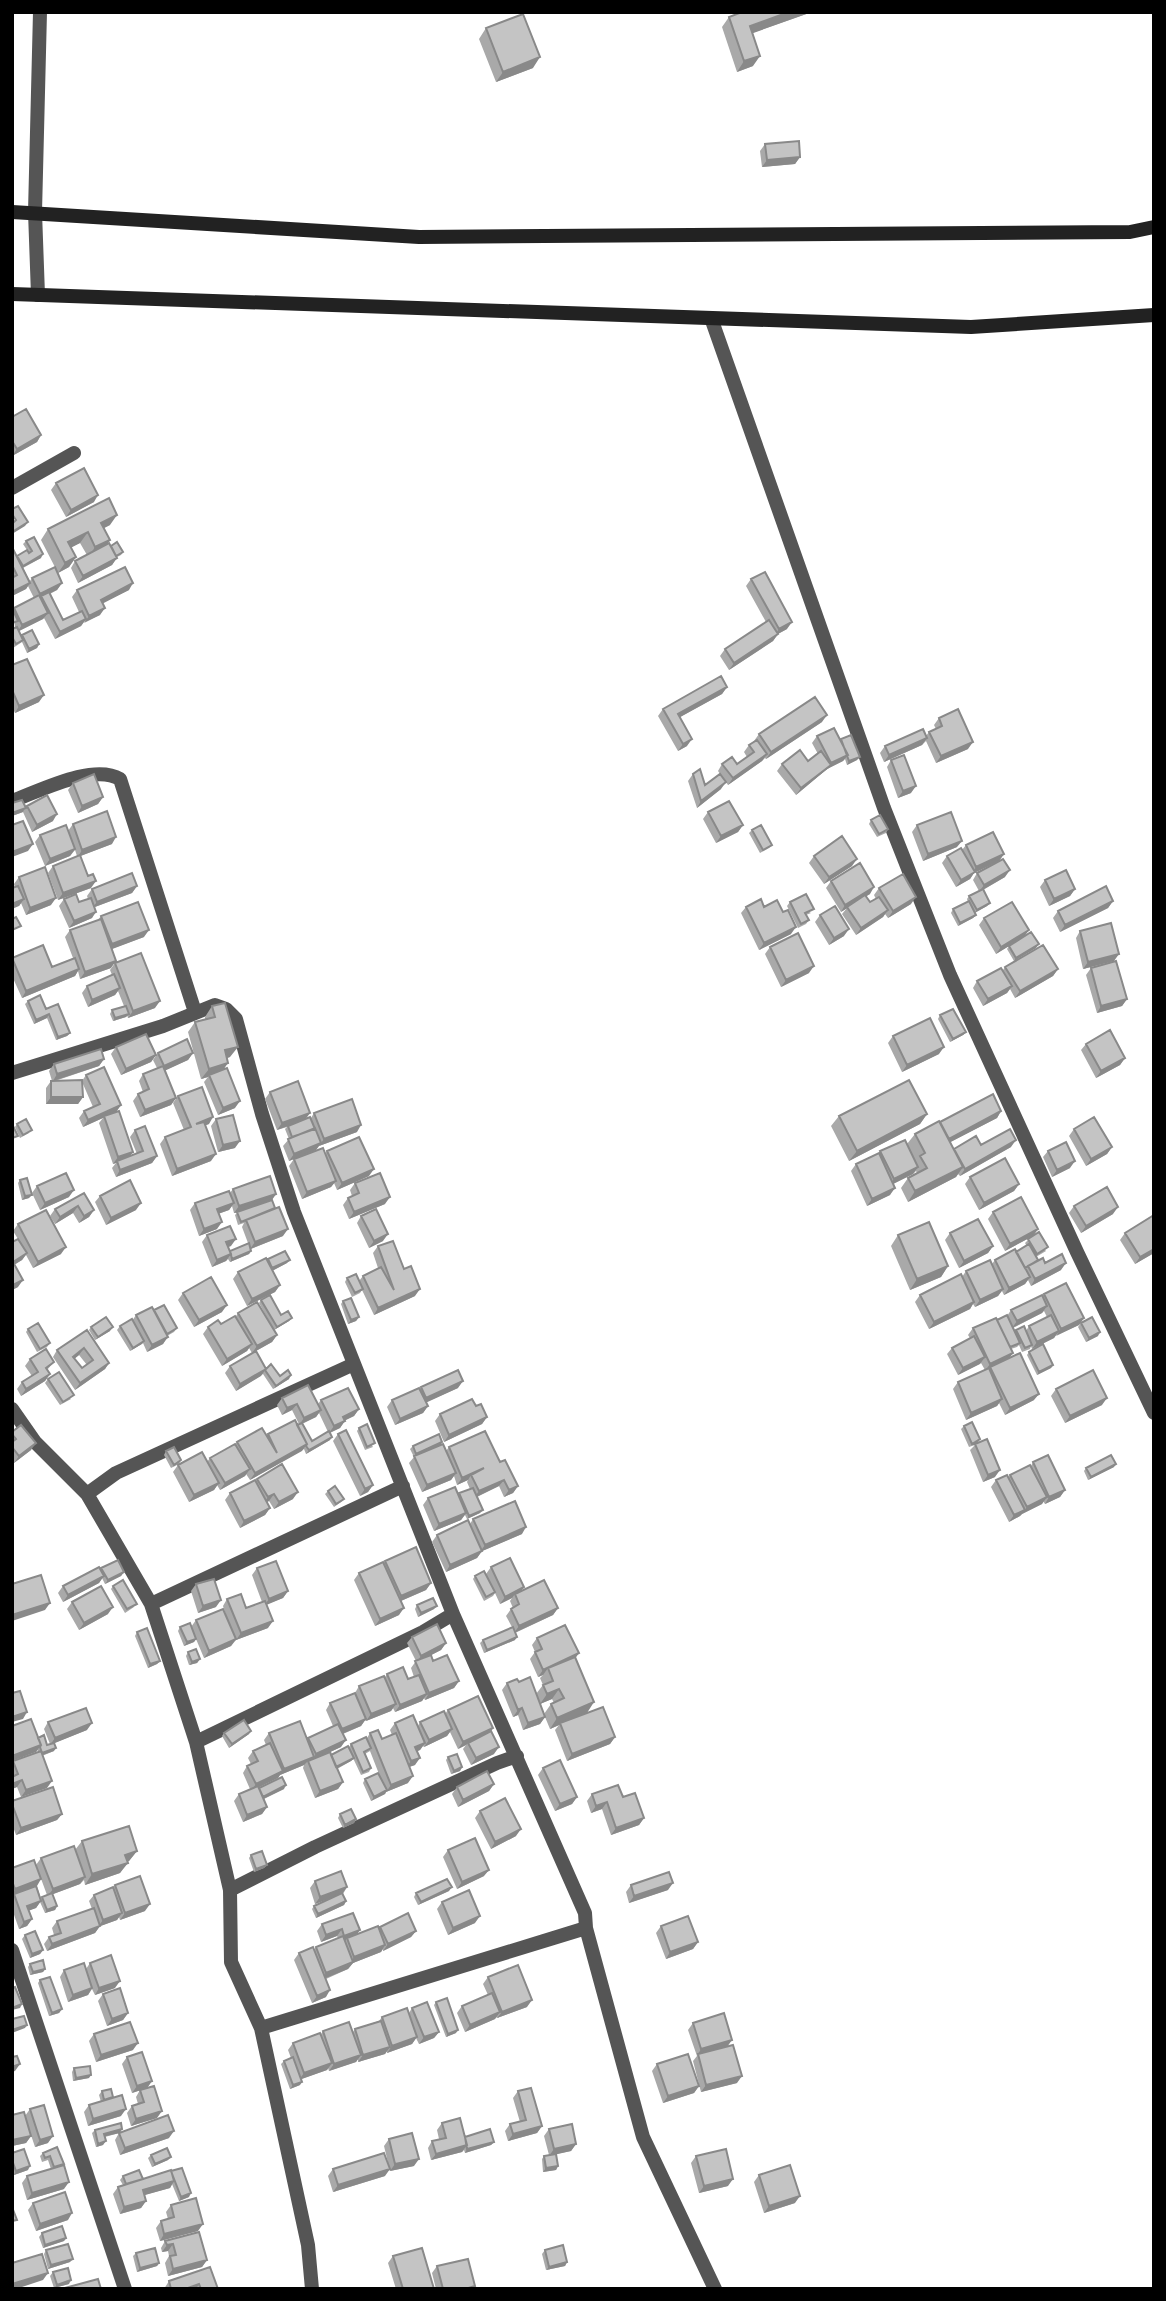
<svg xmlns="http://www.w3.org/2000/svg" width="1166" height="2301" font-family="'Exo 2',sans-serif">
<rect width="100%" height="100%" fill="#fff"/>
<g fill="none" stroke-linecap="round" stroke-linejoin="round">
<path stroke="#555" stroke-width="14" d="M38 295 35 212 40 12
M711 318 884 808 950 975 1077 1252 1154 1413
M12 488 74 453
M12 801C40 791 93 763 120 779L195 1012
M12 1073 163 1026 215 1005 226 1009 236 1019 262 1114 294 1212 453 1614 585 1913 586 1928 643 2137 715 2289
M12 1409 35 1442 87 1494 151 1604 196 1742 230 1890 231 1962 261 2028 308 2245 312 2289
M87 1494 116 1473 354 1364
M151 1604 403 1486
M196 1742 423 1632 453 1614
M230 1890 315 1847 497 1763 517 1756
M12 1950 125 2289
M261 2028 586 1928"/>
<path stroke="#222" stroke-width="14" d="M12 212 419 237 1130 232 1154 227
M12 294 971 327 1154 315"/>
</g>
<path fill="#a9a9a9" fill-rule="evenodd" d="M812 12 752 33 753 66 737 72 722 27 729 17Z
M486 28 533 68 496 82 479 39Z
M765 144 800 157 795 164 762 167 760 151Z
M12 417 41 435 37 442 12 456Z
M56 483 94 502 66 517 51 490Z
M110 525 104 528 110 540 106 545 111 546 123 552 121 555 117 557 112 565 78 583 71 568 75 561 87 555 80 543 71 547 76 557 69 567 58 573 41 540 48 529Z
M26 541 41 558 23 568 30 581 32 578 62 583 57 590 50 594 63 620 79 612 72 597 77 590H129L102 603 100 615 84 622 81 626 55 639 44 618 43 619 19 631 21 636 22 635 39 644 37 648 27 653 22 642 13 648 12 629 15 627 13 609 34 598 28 586 26 589 12 596V547L17 556 27 550 23 544Z
M751 579 787 629 778 634 773 641 729 670 720 656 725 649 766 622 746 586Z
M12 665 39 702 15 713 13 709 12 710Z
M727 687 722 694 680 717 687 746 678 751 658 716 663 709Z
M939 718 968 749 936 763 926 741 922 745 884 762 880 753 885 746 926 736 929 732 936 729 934 725Z
M822 722 766 759 765 758 762 761 728 785 718 771 722 764H737L747 757 744 752 749 745 754 741 759 734Z
M817 736 840 740 857 760 847 765 845 759 843 761 827 769 796 795 777 771 782 764 808 761 818 754 812 743Z
M891 760 911 793 898 798 887 767Z
M693 774 705 785 721 789 697 808 688 781Z
M73 783 103 797 98 804 78 813 68 790Z
M27 806 53 821 32 832 23 812 12 816 25 808Z
M708 812 743 825 738 832 716 843 703 819Z
M871 820 888 829 886 833 877 837 869 824Z
M73 824 112 844 80 856 91 888 58 900 48 873 53 866 77 856 75 850 70 856 45 866 35 842 40 835 68 831Z
M917 825 957 847 923 861 912 832Z
M752 830 772 845 769 848 760 853 749 833Z
M966 845 1004 854 999 861 974 873 970 879 956 887 942 863 947 856 962 850Z
M814 856 852 866 824 884 809 863Z
M977 873 1005 877 983 890 987 906 975 913 973 918 958 926 951 913 953 909 968 902 967 899 969 896 979 891 973 880Z
M19 877 51 905 26 915 21 903 19 906 14 884Z
M1045 880 1075 889 1070 896 1049 906 1040 887Z
M831 881 870 894 866 896 870 902 876 899 874 895 879 888 911 904 888 918 885 914 883 917 856 935 842 914 847 908 841 912 826 888Z
M137 886 132 893 95 907 92 918 69 928 59 906 64 899 79 902 88 899 87 896 92 889Z
M1113 901 1108 908 1060 932 1053 918 1058 911Z
M790 902 811 913 806 915 809 920 806 924 798 928 787 906Z
M746 907H764L783 912 791 934 759 950 741 913Z
M820 915 844 936 829 945 815 922Z
M101 916 144 937 111 949V968L80 979 78 971 75 976 22 998 12 976V958L52 967 73 958 65 937 70 930 98 920Z
M984 918 1025 936 1036 948 1014 961 1007 949 1010 945 996 954 979 925Z
M1080 931 1114 961 1083 969 1076 938Z
M770 947 809 973 781 987 765 954Z
M115 963 155 1008 128 1018 127 1015 126 1017 113 1021 110 1014 112 1010 124 1006 118 991 115 995 88 1007 82 993 87 986 112 975 110 970Z
M1005 967 1058 969 1053 976 1015 998 1010 989 1007 993 983 1006 973 988 977 981 1003 970Z
M1091 968 1127 999 1122 1006 1097 1013 1086 975Z
M28 1001 46 1009 70 1033 67 1036 56 1040 47 1018 34 1024 25 1004Z
M212 1006 230 1057 227 1058 224 1069 235 1108 218 1115 204 1082 208 1077 201 1079 188 1032 195 1022 205 1019V1017Z
M940 1015 966 1032 963 1035 950 1042 938 1019Z
M893 1036 939 1054 902 1072 888 1043Z
M1086 1044 1125 1058 1120 1065 1096 1078 1081 1050Z
M116 1047 156 1055 151 1062 121 1075 111 1054Z
M158 1053H193L188 1060 165 1070 176 1098 171 1105 140 1117 133 1101 138 1094 143 1092 139 1081 143 1074 157 1068 153 1060Z
M104 1059 99 1066 55 1081H82L86 1075 121 1105 116 1112 130 1157 137 1154 130 1137 135 1130 157 1156 152 1163 116 1177 112 1168 116 1163 113 1164 99 1123 103 1118 83 1127 79 1118 84 1111 93 1107 83 1084V1097L78 1104H46V1088L51 1081H52L49 1071 54 1064Z
M270 1092 306 1119 311 1118 314 1113 357 1132 319 1146 316 1150 325 1154 327 1151 369 1176 337 1190 334 1183 331 1187 302 1199 289 1166 294 1159 289 1161 283 1146 289 1139 285 1129 287 1127 277 1130 265 1099Z
M178 1096 209 1124 205 1125 211 1161 172 1176 160 1144 165 1137 184 1130 173 1103Z
M1001 1111 997 1118 950 1142 954 1149 981 1145 1011 1147 960 1176 958 1174 956 1177 908 1202 901 1188 908 1178 917 1173 916 1171 913 1174 893 1184 890 1195 867 1206 851 1171 856 1164 879 1154 880 1151 916 1162 907 1144 915 1134Z
M927 1114 920 1124 849 1161 831 1126 839 1116Z
M216 1119 235 1148 218 1152 211 1126Z
M17 1124 29 1133 20 1138 15 1127Z
M1074 1129 1112 1147 1107 1154 1086 1166 1069 1136Z
M1048 1151 1070 1168 1052 1177 1043 1157Z
M970 1177 1019 1184 1014 1191 979 1210 965 1184Z
M20 1180 29 1198 22 1200 18 1183Z
M355 1183 385 1204 349 1219 343 1205 348 1198 352 1196 350 1190Z
M37 1186 69 1197 40 1210 32 1193Z
M233 1189 276 1194 272 1200 283 1236 251 1249V1251L249 1254 230 1262 228 1259 226 1261 212 1267 202 1242 207 1235 231 1246 228 1247 230 1251 248 1243 242 1227 244 1223 238 1225 235 1215 237 1213H234L232 1206 229 1210 218 1214 217 1229 199 1236 190 1210 195 1203 230 1193Z
M84 1193 94 1210 89 1217 79 1223 73 1213 55 1224 50 1216 55 1209Z
M100 1196 136 1210 106 1225 95 1202Z
M1074 1206 1113 1214 1081 1233 1069 1213Z
M993 1212 1038 1229 1033 1236 1046 1251 1036 1257 1038 1260 1061 1270 1031 1286 1028 1280 1025 1284 1004 1295 1002 1291 998 1296 975 1307 973 1304 970 1309 929 1329 915 1302 920 1295 962 1277 966 1271 992 1264 995 1260 1016 1252 1027 1246 1025 1243 1031 1237 1005 1251 988 1219Z
M1154 1215V1253L1135 1264 1120 1240 1125 1233Z
M361 1216 383 1241 369 1248 357 1223Z
M18 1224 61 1254 33 1268 26 1255 22 1260 14 1265 18 1287 12 1290V1242L18 1239 13 1231Z
M950 1233 993 1246 988 1253 959 1268 945 1240Z
M898 1235 948 1266 941 1277 910 1290 891 1246Z
M378 1246 404 1269 415 1296 374 1315 362 1290 360 1293 352 1297 345 1282 347 1278 359 1281 363 1276 378 1268 373 1253Z
M268 1259 287 1263 272 1271 280 1285 275 1292 247 1306 233 1279 238 1272 267 1261Z
M183 1293 222 1312 194 1327 178 1300Z
M1044 1294 1084 1318 1079 1325 1056 1335 1054 1338 1032 1349 1031 1346 1030 1349 1022 1352 1019 1345 1017 1347 1011 1349 1009 1358 1034 1400 1005 1415 999 1403 997 1406 966 1420 953 1389 958 1382 985 1370 981 1363 958 1375 947 1354 952 1348 970 1338 968 1335 973 1328 1007 1316 1011 1310 1042 1296ZM1044 1311 1047 1317 1029 1326 1026 1331 1016 1330 1014 1332 1013 1328 1042 1313Z
M261 1300 289 1321 274 1330 259 1303Z
M343 1301 359 1317 356 1321 348 1324 341 1304Z
M154 1310 177 1328 174 1332 167 1336 163 1344 147 1352 143 1343 130 1351 117 1330 120 1326 132 1321 136 1315Z
M238 1313 277 1335 272 1342 256 1351 266 1368 280 1376 289 1379 273 1389 263 1374 236 1391 225 1373 230 1366 252 1353 249 1348 247 1351 222 1366 203 1334 208 1327 221 1324 236 1316Z
M1081 1323 1098 1336 1086 1342 1078 1327Z
M91 1327 110 1331 95 1340 89 1330Z
M28 1329 50 1343 47 1347 37 1352 26 1332Z
M87 1330 109 1363 105 1369 75 1390 53 1357 57 1350ZM79 1355 87 1365 82 1368 74 1359Z
M1029 1352 1053 1365 1051 1368 1037 1375 1027 1355Z
M30 1359 54 1362 47 1370 50 1374 45 1381 21 1396 17 1389 22 1382 32 1376 25 1366Z
M48 1379 71 1399 60 1405 45 1383Z
M421 1387 458 1388 426 1402 428 1406 423 1413 395 1425 387 1407 392 1400 420 1389Z
M1056 1389 1102 1405 1065 1423 1051 1396Z
M282 1398 318 1404 321 1400 359 1409 354 1416 345 1420 340 1428 330 1433V1440L306 1454 304 1449 250 1480 246 1474 245 1476 220 1490 217 1485 214 1490 189 1502 173 1472 178 1465 207 1462 210 1458 235 1444 237 1442 267 1436 268 1434 299 1424 292 1410 282 1415 277 1405ZM319 1413 328 1432 312 1441 302 1424 316 1417Z
M476 1406 487 1417 482 1424 444 1442 435 1421 440 1414Z
M964 1426 980 1439 978 1442 995 1477 983 1482 970 1450 975 1445 969 1447 961 1429Z
M359 1428 373 1447 365 1450 357 1431Z
M12 1432 31 1450 14 1463 12 1461Z
M338 1434 373 1485 368 1492 360 1496 333 1441Z
M442 1442 440 1445 446 1451 449 1447 500 1462 518 1486 513 1493 504 1497 499 1486 477 1497 480 1513 467 1519 465 1515 461 1520 434 1531 423 1505 428 1498 458 1495 470 1489 467 1482 468 1480 457 1485 454 1476 451 1480 422 1492 409 1463 414 1457 410 1449 413 1446Z
M166 1451 181 1460 179 1464 171 1468 164 1455Z
M1033 1462 1065 1490 1060 1497 1045 1504 1043 1501 1042 1504 1022 1514 1020 1516 1009 1522 991 1487 996 1480 1008 1478 1010 1475 1031 1466Z
M1114 1467 1088 1480 1084 1471 1086 1468Z
M257 1479 293 1499 274 1509 269 1501 267 1502 270 1508 265 1515 240 1528 225 1500 230 1493 256 1481Z
M328 1491 344 1499 341 1502 334 1507 325 1494Z
M473 1519 522 1534 482 1551 477 1558 446 1572 432 1542 437 1535 470 1524Z
M385 1561 431 1583 426 1590 401 1601 399 1615 375 1626 354 1580 359 1573 384 1563Z
M491 1567 522 1591 558 1608 553 1615 515 1633V1640L484 1653 480 1643 483 1640 512 1627 506 1616 511 1609 513 1608 510 1601 512 1598 500 1604 495 1593 493 1596 484 1601 473 1579 475 1576 486 1574Z
M101 1568 124 1572 121 1576 105 1584 102 1578 99 1583 63 1602 58 1593 63 1586Z
M257 1568 288 1591 283 1598 267 1604 268 1628 236 1640 231 1646 204 1658 196 1639 194 1642 184 1646 178 1631 180 1627H191L196 1620 229 1624 223 1606 227 1599 246 1608 262 1602 252 1575Z
M196 1584 216 1607 198 1613 191 1591Z
M113 1586 134 1607 125 1613 111 1589Z
M72 1602 108 1614 79 1630 67 1609Z
M417 1605 434 1609 418 1617 415 1609Z
M137 1632 160 1661 157 1664 148 1668 135 1636Z
M412 1637 446 1643 441 1650 431 1655 433 1661 459 1681 454 1688 425 1700 424 1698 422 1701 395 1712 393 1708 391 1711 366 1721 365 1720 361 1726 343 1734 341 1747 330 1752 331 1755 349 1747 351 1744 367 1738 370 1733 382 1739 392 1735 390 1730 395 1723 418 1726 420 1722 445 1714 448 1710 493 1728 491 1731 494 1754 471 1765 463 1749 466 1745 458 1749 450 1732 447 1736 424 1747 423 1746 420 1750 417 1751 415 1765 409 1767 408 1783 386 1792 385 1794 371 1801 363 1783 365 1779 379 1774 370 1751 365 1754 371 1768 369 1772 361 1775 353 1758 351 1761 337 1769 343 1782 338 1789 315 1798 303 1768 304 1765 280 1775 278 1778 259 1787V1788L284 1789 264 1799 267 1807 262 1814 243 1822 234 1801 239 1794 250 1789 243 1773 247 1766 251 1764 248 1758 253 1751 266 1745 264 1740 269 1733 307 1739 308 1738 333 1726 326 1710 330 1703 355 1693 359 1686 385 1677 387 1674 408 1679 414 1677 411 1668 416 1661 407 1643Z
M537 1638 579 1653 575 1658 587 1713 615 1737 610 1744 567 1761 555 1730 559 1725 550 1729 545 1717 540 1724 523 1730 518 1715 513 1717 502 1690 507 1683 519 1682 536 1694 543 1685 540 1678 543 1675 538 1677 530 1659 535 1652 532 1645ZM552 1699 554 1703 551 1704 544 1714 540 1704Z
M188 1652 200 1659 197 1663 189 1665 186 1656Z
M48 1722 87 1730 54 1743V1751L42 1756 47 1788 21 1797 17 1787 12 1789V1763L13 1761 38 1752V1750L36 1752 38 1738 47 1745 50 1744 44 1729Z
M224 1733 249 1734 229 1748 222 1736Z
M448 1757 462 1767 460 1771 451 1774 446 1760Z
M543 1768 577 1797 572 1804 555 1811 538 1775Z
M494 1784 489 1791 458 1807 452 1794 457 1787Z
M592 1794 623 1797 644 1818 639 1825 611 1835 602 1809 591 1813 587 1801Z
M12 1801 62 1814 57 1820 16 1835 12 1824Z
M480 1811 516 1836 491 1849 475 1818Z
M340 1814 356 1819 354 1823 343 1828 338 1818Z
M82 1841 137 1851 129 1861 127 1862 120 1873 85 1885 84 1880 80 1884 53 1894 57 1906 55 1910 45 1913 40 1902 36 1908 29 1910 32 1919 27 1926 19 1929 12 1909V1896L13 1895H12V1868L37 1886 41 1899 42 1897 47 1895 36 1865 41 1858 75 1850Z
M448 1850 484 1876 457 1889 443 1857Z
M251 1855 267 1865 264 1868 254 1872 249 1858Z
M315 1881 347 1887 343 1894 346 1901 344 1905 316 1918 312 1909 314 1906 328 1899 315 1904 310 1888Z
M115 1885 145 1911 120 1920 119 1917 117 1920 100 1926 95 1933 47 1951 44 1944 49 1937 54 1935 52 1928 57 1921 92 1909 89 1901 94 1895 113 1888Z
M631 1885 668 1890 629 1903 626 1892Z
M449 1891 418 1905 414 1897 416 1893Z
M442 1902 475 1923 448 1935 437 1909Z
M353 1913 357 1934 379 1928 380 1927 416 1931 411 1937 383 1951V1949L381 1952 353 1963 348 1969 326 1979V1997L312 2003 294 1960 299 1953 314 1950 316 1947 338 1938 337 1936 321 1942 317 1931 322 1924Z
M661 1926 698 1942 693 1949 666 1959 656 1933Z
M25 1935 43 1950 40 1954 30 1958 22 1939Z
M90 1963 115 1988 95 1995 92 1989 88 1995 68 2002 60 1977 64 1970 86 1969Z
M30 1964 45 1969 43 1972 30 1975 28 1967Z
M488 1977 527 2007 497 2018 496 2017 495 2019 465 2032 457 2013 462 2006 488 1995 483 1984Z
M40 1980 62 2009 59 2013 49 2016 38 1983Z
M103 1994 128 2013 123 2020 107 2026 98 2001Z
M436 2002 456 2033 446 2037 434 2005Z
M412 2008 439 2032 434 2038 419 2044 416 2038 412 2044 387 2053V2051L385 2054 358 2062V2059L356 2062 329 2071 328 2068 327 2070 301 2079 300 2085 290 2089 281 2064 284 2061 291 2058 288 2050 293 2043 321 2034 323 2031 353 2032 355 2029 379 2021 382 2017 409 2013Z
M693 2023 727 2047 737 2083 701 2092 693 2061 697 2056 688 2030Z
M94 2034 133 2050 96 2062 89 2041Z
M127 2057 152 2081 147 2088 132 2093 122 2064Z
M657 2064 699 2086 694 2093 663 2103 652 2071Z
M74 2068 89 2078 73 2081 72 2072Z
M140 2090 157 2118 131 2126 127 2113 132 2106 138 2104 136 2097Z
M102 2091 113 2098 121 2116 88 2126 84 2112 89 2105 101 2102 99 2095Z
M518 2091 542 2126 537 2133 508 2141 505 2131 510 2124 520 2122 513 2098Z
M30 2109 48 2143 35 2147 26 2120 31 2136 26 2143 12 2146V2115L25 2116Z
M442 2123 465 2137 494 2142 491 2145 465 2153 464 2150 462 2152 431 2160 428 2148 432 2141 439 2139 437 2130Z
M122 2129 120 2132 169 2138 120 2155 115 2140 119 2133 105 2137 103 2145 96 2147 92 2133 95 2130Z
M549 2129 576 2144 571 2151 556 2154 558 2166 556 2170 543 2172 542 2159 544 2156 549 2155 544 2136Z
M389 2139 414 2166 390 2171 384 2146Z
M57 2147 62 2166 64 2189 27 2200 22 2183 27 2176 51 2169 48 2160 42 2162 40 2156 43 2153Z
M12 2153 28 2170 14 2175 12 2170Z
M151 2155 168 2160 152 2167 148 2158Z
M696 2156 728 2186 699 2193 691 2163Z
M333 2169 385 2176 333 2192 328 2176Z
M171 2170 189 2197 179 2201 172 2184 170 2188 144 2195 146 2201 141 2208 120 2214 113 2194 118 2187 123 2185 120 2180 123 2176 143 2179Z
M759 2175 795 2203 764 2213 754 2182Z
M33 2203 68 2220 36 2231 28 2210Z
M171 2205 198 2231 160 2241 156 2228 161 2221 168 2219 166 2212Z
M199 2232 207 2260 202 2267 168 2276 165 2263 169 2256 168 2251 162 2252 161 2248 165 2241Z
M42 2233 66 2238 64 2241 43 2248 39 2237Z
M46 2250 70 2262 48 2269 44 2254Z
M545 2250 567 2262 565 2266 546 2270 542 2254Z
M136 2253 159 2263 157 2266 137 2272 133 2256Z
M393 2256 434 2289H396L388 2263Z
M437 2266 475 2286 473 2289H436L432 2273Z
M210 2267 217 2289H164L169 2281Z
M53 2272 69 2284 54 2288 50 2276Z"/>
<path fill="#898989" d="M789 12H812L742 37 750 26Z
M760 56 753 66 737 72 744 61Z
M540 57 533 68 496 82 503 72Z
M800 157 795 164 762 167 767 160Z
M41 435 37 442 12 456 17 449Z
M98 495 94 502 66 517 71 510Z
M117 515 110 525 94 533 101 523Z
M28 522 25 526 12 534V532Z
M88 532 80 543 61 553 68 542Z
M110 540 103 550 88 558 95 547Z
M43 554 41 558 20 569 23 566Z
M76 557 69 567 58 573 65 563Z
M117 558 112 565 78 583 83 576Z
M30 583 26 589 12 596V592Z
M62 583 57 590 42 597 41 596 40 599 35 601 40 594Z
M133 583 129 590 96 607 101 600Z
M105 608 100 615 84 623 89 616Z
M48 613 43 619 17 632 22 625Z
M86 619 81 626 55 639 60 632Z
M792 622 787 629 774 636 779 629Z
M778 634 773 641 729 670 734 663Z
M39 644 37 648 27 653 29 649Z
M727 687 722 694 673 721 678 714Z
M44 695 39 702 15 713 19 706Z
M827 715 822 722 766 759 771 752Z
M927 738 922 745 884 762 889 755Z
M692 739 687 746 678 751 683 744Z
M973 742 968 749 936 763 941 756Z
M767 754 762 761 728 785 733 778Z
M848 755 843 761 827 769 796 795 801 788 829 766 831 763Z
M860 757 857 760 847 765 849 761Z
M726 782 721 789 697 808 701 801Z
M916 786 911 793 898 798 903 791Z
M103 797 98 804 78 813 82 806Z
M25 808 23 812 12 816V813Z
M57 814 53 821 32 832 37 825Z
M743 825 738 832 716 843 721 836Z
M116 837 112 844 78 857 82 850Z
M962 841 957 847 923 861 928 854Z
M33 844 28 851 12 857V852Z
M75 849 70 856 45 866 50 859Z
M1004 854 999 861 974 873 970 879 956 887 961 880 972 874 976 867Z
M857 859 852 866 824 884 829 877Z
M1010 870 1005 877 979 892 984 885Z
M96 881 91 888 58 900 63 893Z
M137 886 132 893 92 908 97 902Z
M874 887 870 894 841 912 845 905Z
M1075 889 1070 896 1049 906 1054 899Z
M916 897 911 904 888 918 893 911Z
M56 898 51 905 26 915 30 908Z
M24 899 19 906 12 909V904Z
M1113 901 1108 908 1060 932 1065 925Z
M990 903 987 906 974 913 977 910Z
M888 910 883 917 856 935 861 928Z
M96 912 92 918 69 928 74 921Z
M976 915 973 918 958 926 960 923Z
M796 927 791 934 759 950 764 943Z
M849 929 844 936 829 945 834 938Z
M149 930 144 937 107 951 112 944Z
M1029 930 1024 937 996 954 1001 947Z
M1039 944 1036 948 1014 961 1016 958Z
M1119 954 1114 961 1083 969 1088 962Z
M116 961 111 968 80 979 85 972Z
M814 966 809 973 781 987 786 980Z
M79 969 75 976 22 998 26 991Z
M1058 969 1053 976 1015 998 1020 991Z
M1012 986 1007 993 983 1006 988 999Z
M120 988 115 995 88 1007 92 1000Z
M1127 999 1122 1006 1097 1013 1101 1006Z
M160 1001 155 1008 128 1018 133 1011Z
M49 1014 47 1018 34 1024 36 1020Z
M129 1014 126 1017 113 1021 115 1018Z
M966 1032 963 1035 950 1042 953 1039Z
M70 1033 67 1036 56 1040 58 1037Z
M238 1047 230 1057 218 1061 225 1050Z
M944 1047 939 1054 902 1072 907 1065Z
M193 1053 188 1060 160 1073 164 1066Z
M156 1055 151 1062 121 1075 126 1069Z
M1125 1058 1120 1065 1096 1078 1101 1071Z
M104 1059 99 1066 53 1081 57 1074Z
M228 1063 221 1073 209 1075 208 1077 201 1079 209 1069Z
M51 1097H83L78 1104H46Z
M176 1098 171 1105 140 1117 145 1110Z
M240 1101 235 1108 218 1115 223 1108Z
M121 1105 116 1112 83 1127 88 1120Z
M1001 1111 997 1118 943 1146 948 1139Z
M310 1113 305 1120 277 1130 282 1123Z
M927 1114 920 1124 849 1161 857 1151Z
M213 1117 209 1124 191 1131 196 1124Z
M361 1125 357 1132 319 1146 324 1139Z
M1016 1140 1011 1147 960 1176 965 1169Z
M240 1141 235 1148 218 1152 223 1145Z
M321 1143 316 1150 289 1161 294 1154Z
M1112 1147 1107 1154 1086 1166 1091 1159Z
M133 1152 128 1159 113 1164 118 1157Z
M216 1154 211 1161 172 1176 177 1169Z
M157 1156 152 1163 116 1177 120 1170Z
M1075 1161 1070 1168 1052 1177 1057 1170Z
M918 1167 913 1174 889 1186 894 1179Z
M963 1167 956 1177 908 1202 915 1191Z
M374 1169 369 1176 337 1190 342 1183Z
M336 1181 331 1187 302 1199 307 1192Z
M1019 1184 1014 1191 979 1210 984 1203Z
M895 1188 890 1195 867 1206 872 1199Z
M74 1190 69 1197 40 1210 45 1203Z
M276 1194 271 1201 234 1213 239 1206Z
M32 1195 29 1198 22 1200 25 1196Z
M390 1197 385 1204 349 1219 354 1212Z
M141 1203 136 1210 106 1225 111 1218Z
M234 1203 229 1210 212 1216 217 1209Z
M78 1206 73 1213 55 1224 60 1217Z
M1118 1207 1113 1214 1081 1233 1086 1226Z
M94 1210 89 1217 79 1223 84 1216Z
M222 1222 217 1229 199 1236 204 1229Z
M288 1229 283 1236 250 1249 255 1242Z
M1038 1229 1033 1236 1005 1251 1010 1244Z
M388 1234 383 1241 369 1248 374 1241Z
M236 1239 231 1246 222 1249 226 1242Z
M993 1246 988 1253 959 1268 964 1261Z
M66 1247 61 1254 33 1268 38 1262Z
M1154 1249V1253L1135 1264 1140 1257Z
M251 1251 249 1254 230 1262 232 1259Z
M27 1253 22 1260 12 1266 13 1262Z
M231 1254 226 1261 212 1267 217 1260Z
M290 1260 287 1263 270 1272 272 1268Z
M1066 1263 1061 1270 1031 1286 1035 1279Z
M948 1266 941 1277 910 1290 917 1279Z
M1030 1277 1025 1284 1004 1295 1009 1288Z
M23 1280 18 1287 12 1290 13 1285Z
M280 1285 275 1292 247 1306 252 1299Z
M420 1289 415 1296 374 1315 378 1308Z
M1003 1289 998 1296 975 1307 980 1300Z
M974 1302 970 1309 929 1329 934 1322Z
M227 1305 222 1312 194 1327 199 1320Z
M1047 1306 1042 1313 1012 1328 1017 1321Z
M359 1317 356 1321 348 1324 351 1320Z
M292 1318 289 1321 274 1330 277 1327Z
M1084 1318 1079 1325 1056 1336 1061 1329Z
M113 1327 110 1331 95 1340 98 1337Z
M1059 1331 1054 1338 1032 1349 1037 1342Z
M1100 1332 1098 1336 1086 1342 1089 1338Z
M277 1335 272 1342 252 1353 257 1346Z
M168 1337 163 1344 147 1352 152 1345Z
M144 1341 142 1344 130 1351 133 1348Z
M252 1344 247 1351 222 1366 227 1359Z
M84 1348 79 1355 68 1364 73 1357Z
M1013 1353 1008 1360 985 1371 990 1364Z
M985 1357 980 1364 958 1375 963 1368Z
M109 1363 105 1369 75 1390 80 1383Z
M1053 1365 1051 1368 1037 1375 1039 1372Z
M266 1369 261 1376 236 1391 240 1384Z
M50 1374 45 1381 21 1396 26 1389Z
M291 1375 289 1379 273 1389 276 1386Z
M463 1381 458 1388 421 1405 426 1398Z
M1039 1394 1034 1400 1005 1415 1010 1408Z
M1107 1398 1102 1405 1065 1423 1070 1416Z
M1002 1399 997 1406 966 1420 971 1413Z
M297 1404 292 1410 282 1415 287 1408Z
M428 1406 423 1413 395 1425 400 1419Z
M359 1409 354 1416 338 1424 343 1417Z
M321 1410 316 1417 299 1425 304 1418Z
M487 1417 482 1424 444 1442 449 1435Z
M345 1421 340 1428 329 1433 334 1426Z
M332 1437 330 1440 306 1454 309 1450Z
M442 1442 440 1446 414 1457 416 1454Z
M36 1443 31 1450 14 1463 19 1456Z
M307 1444 302 1451 250 1480 255 1473Z
M1116 1464 1114 1467 1088 1480 1091 1477Z
M484 1468 471 1475 468 1480 457 1485 462 1478Z
M250 1469 245 1476 220 1490 225 1483Z
M1000 1470 995 1477 983 1482 988 1475Z
M456 1473 451 1480 422 1492 427 1485Z
M504 1480 499 1486 474 1498 479 1491Z
M219 1483 214 1490 189 1502 194 1495Z
M373 1485 368 1492 360 1496 365 1489Z
M518 1486 513 1493 504 1497 509 1490Z
M1065 1490 1060 1497 1045 1504 1049 1497Z
M298 1492 293 1499 274 1509 279 1502Z
M274 1494 269 1501 263 1504 268 1497Z
M1047 1497 1042 1504 1022 1514 1020 1516 1009 1522 1014 1515 1025 1510 1027 1507Z
M270 1508 265 1515 240 1528 244 1521Z
M483 1510 480 1513 467 1519 469 1516Z
M466 1513 461 1520 434 1531 439 1524Z
M526 1527 522 1534 480 1552 485 1545Z
M482 1551 477 1558 446 1572 450 1565Z
M124 1572 121 1576 105 1584 108 1580Z
M104 1576 99 1583 63 1602 68 1595Z
M431 1583 426 1590 396 1603 401 1596Z
M524 1587 519 1594H515L512 1598 500 1604 505 1597Z
M288 1591 283 1598 264 1606 269 1599Z
M221 1600 216 1607 198 1613 203 1606Z
M50 1603 45 1610 12 1621V1615Z
M437 1606 434 1609 418 1617 421 1613Z
M113 1607 108 1614 79 1630 84 1623Z
M404 1608 399 1615 375 1626 380 1619Z
M558 1608 553 1615 514 1633 519 1626Z
M273 1621 268 1628 236 1640 241 1633Z
M517 1637 515 1640 484 1653 487 1650Z
M196 1639 194 1642 184 1646 187 1642Z
M236 1639 231 1646 204 1658 209 1651Z
M446 1643 441 1650 416 1663 421 1656Z
M579 1653 574 1660 548 1668 543 1675 538 1677 543 1670Z
M200 1659 197 1663 189 1665 192 1662Z
M160 1661 157 1664 148 1668 150 1664Z
M459 1681 454 1688 425 1700 429 1693Z
M559 1689 552 1699 540 1704 547 1694Z
M427 1694 422 1701 395 1712 400 1705Z
M594 1702 587 1713 550 1729 557 1718Z
M396 1704 391 1711 366 1721 371 1714Z
M522 1708 518 1715 513 1717 518 1710Z
M27 1712 23 1719 12 1722V1717Z
M545 1717 540 1724 523 1730 528 1723Z
M366 1719 361 1726 337 1736 342 1729Z
M92 1723 87 1730 50 1745 55 1738Z
M493 1728 488 1735 468 1743 466 1745 458 1749 463 1742Z
M452 1729 447 1736 424 1747 429 1740Z
M251 1731 249 1734 229 1748 232 1744Z
M615 1737 610 1744 567 1761 572 1754Z
M346 1740 341 1747 311 1761H308L304 1765 280 1775 278 1778 251 1791 256 1784 281 1772 284 1769 314 1757 316 1754Z
M425 1743 420 1750 411 1754 415 1747Z
M41 1745 36 1752 12 1761V1756Z
M499 1747 494 1754 471 1765 476 1758Z
M56 1748 54 1751 40 1756 42 1753Z
M354 1758 351 1761 334 1770 336 1767Z
M420 1758 415 1765 406 1768 411 1761Z
M462 1767 460 1771 451 1774 454 1771Z
M413 1776 408 1783 386 1792 391 1785Z
M22 1780 17 1787 12 1789V1784Z
M52 1781 47 1788 21 1797 26 1790Z
M343 1782 338 1789 315 1798 320 1791Z
M494 1784 489 1791 458 1807 463 1800Z
M286 1785 284 1789 261 1800 263 1797Z
M387 1790 385 1794 371 1801 374 1797Z
M577 1797 572 1804 555 1811 560 1804Z
M607 1802 602 1809 591 1813 596 1806Z
M267 1807 262 1814 243 1822 247 1815Z
M62 1814 57 1820 16 1835 21 1828Z
M644 1818 639 1825 611 1835 616 1828Z
M356 1819 354 1823 343 1828 345 1825Z
M521 1829 516 1836 491 1849 495 1842Z
M137 1851 129 1861 118 1865 125 1855Z
M128 1863 120 1873 85 1885 92 1874Z
M267 1865 264 1868 254 1872 256 1869Z
M489 1870 484 1876 457 1889 462 1882Z
M85 1877 80 1884 48 1896 53 1889Z
M41 1879 37 1886 12 1895 15 1889Z
M673 1883 668 1890 629 1903 634 1896Z
M347 1887 342 1894 315 1904 320 1897Z
M452 1887 449 1891 418 1905 421 1902Z
M41 1901 36 1908 23 1913 27 1906Z
M346 1901 344 1905 316 1918 318 1914Z
M150 1904 145 1911 120 1920 125 1913Z
M57 1906 55 1910 45 1913 47 1910Z
M122 1913 117 1920 98 1927 103 1920Z
M480 1916 475 1923 448 1935 453 1928Z
M32 1919 27 1926 19 1929 24 1922Z
M100 1926 95 1933 47 1951 52 1944Z
M342 1929 337 1936 321 1942 326 1935Z
M360 1930 355 1937 347 1938 345 1941 340 1943 344 1936Z
M416 1931 411 1937 383 1951 388 1944Z
M698 1942 693 1949 666 1959 670 1952Z
M385 1945 381 1952 353 1963 348 1969 321 1980 326 1973 350 1964 354 1957Z
M43 1950 40 1954 30 1958 32 1954Z
M45 1969 43 1972 30 1975 33 1972Z
M120 1981 115 1988 95 1995 99 1988Z
M92 1988 88 1995 68 2002 73 1995Z
M330 1990 326 1997 312 2003 317 1996Z
M532 2000 527 2007 497 2018 502 2012Z
M22 2004 20 2008 12 2010V2008Z
M62 2009 59 2013 49 2016 52 2013Z
M500 2012 495 2019 465 2032 470 2025Z
M128 2013 123 2020 107 2026 112 2019Z
M27 2025 25 2028 12 2033V2030Z
M458 2030 456 2033 446 2037 448 2034Z
M439 2032 434 2038 419 2044 424 2037Z
M417 2037 412 2044 387 2053 392 2046Z
M732 2040 727 2047 698 2054 697 2056 701 2049Z
M138 2043 133 2050 96 2062 101 2055Z
M390 2047 385 2054 358 2062 363 2055Z
M361 2055 356 2062 329 2071 334 2064Z
M332 2063 327 2070 299 2080 304 2073Z
M20 2064 15 2071 12 2072V2067Z
M91 2075 89 2078 73 2081 76 2078Z
M742 2076 737 2083 701 2092 706 2085Z
M152 2081 147 2088 132 2093 137 2086Z
M302 2082 300 2085 290 2089 293 2085Z
M699 2086 694 2093 663 2103 668 2096Z
M126 2109 121 2116 88 2126 93 2119Z
M162 2111 157 2118 131 2126 136 2119Z
M542 2126 537 2133 508 2141 513 2134Z
M122 2129 120 2133 102 2137 104 2134Z
M174 2131 169 2138 120 2155 125 2148Z
M31 2136 26 2143 12 2146V2140Z
M53 2136 48 2143 35 2147 40 2140Z
M106 2141 103 2145 96 2147 98 2144Z
M494 2142 491 2145 465 2153 467 2149Z
M576 2144 571 2151 549 2156 554 2149Z
M467 2145 462 2152 431 2160 436 2154Z
M171 2157 168 2160 152 2167 155 2164Z
M419 2159 414 2166 390 2171 395 2164Z
M30 2166 28 2170 14 2175 16 2171Z
M558 2166 556 2170 543 2172 546 2168Z
M390 2169 385 2176 333 2192 338 2185Z
M733 2179 728 2186 699 2193 704 2186Z
M174 2181 170 2188 138 2197 143 2190Z
M69 2182 64 2189 27 2200 32 2193Z
M191 2193 189 2197 179 2201 181 2197Z
M800 2196 795 2203 764 2213 769 2206Z
M146 2201 141 2208 120 2214 124 2207Z
M72 2213 68 2220 36 2231 40 2224Z
M203 2224 198 2231 160 2241 164 2234Z
M66 2238 64 2241 43 2248 45 2245Z
M173 2244 168 2251 162 2252 167 2245Z
M73 2259 70 2262 48 2269 51 2265Z
M207 2260 202 2267 168 2276 173 2269Z
M567 2262 565 2266 546 2270 549 2267Z
M159 2263 157 2266 137 2272 140 2268Z
M48 2273 43 2280 16 2289H12V2284Z
M71 2280 69 2284 54 2288 57 2285Z
M199 2284 196 2289H185Z"/>
<path fill="#c4c4c4" stroke="#898989" stroke-width="2" fill-rule="evenodd" d="M742 12H789L750 26 760 56 744 61 729 17Z
M523 14 540 57 503 72 486 28Z
M799 141 800 157 767 160 765 144Z
M26 409 41 435 17 449 12 441V417Z
M84 468 98 495 71 510 56 483Z
M109 498 117 515 101 523 110 540 95 547 88 532 68 542 76 557 65 563 48 529Z
M18 506 28 522 12 532V519L14 522 16 520 12 514V509Z
M34 537 43 554 23 566 17 556 27 550 29 553 32 551 26 541Z
M117 542 123 552 116 556 111 546Z
M109 543 117 558 83 576 75 561Z
M12 547 30 583 12 592V578L17 575 12 565Z
M55 567 62 583 40 594 32 578Z
M125 567 133 583 101 600 105 608 89 616 77 590Z
M765 572 792 622 779 629 751 579Z
M49 592 63 620 82 611 86 619 60 632 41 596Z
M39 595 48 613 22 625 14 608Z
M12 608 18 621 12 623Z
M769 620 778 634 734 663 725 649Z
M17 627 23 640 16 644 12 637V629Z
M32 630 39 644 29 649 22 635Z
M27 659 44 695 19 706 12 690V665Z
M721 676 727 687 678 714 692 739 683 744 663 709Z
M815 697 827 715 771 752 759 734Z
M958 709 973 742 941 756 929 732 942 726 939 718Z
M834 728 848 755 831 763 817 736Z
M923 729 927 738 889 755 885 746Z
M851 735 860 757 849 761 841 739Z
M757 740 767 754 733 778 722 764 732 757 737 764 754 752 749 745Z
M800 750 808 761 821 751 831 765 801 788 782 764Z
M904 755 916 786 903 791 891 760Z
M700 769 705 785 720 774 726 782 701 801 693 774Z
M94 774 103 797 82 806 73 783Z
M47 795 57 814 37 825 27 806Z
M22 800 26 808 12 813V803Z
M729 801 743 825 721 836 708 812Z
M107 811 116 837 82 850 73 824Z
M951 812 962 841 928 854 917 825Z
M880 815 888 829 879 834 871 820Z
M23 821 33 844 12 852V825Z
M66 825 75 849 50 859 40 835Z
M761 825 772 845 763 850 752 830Z
M993 832 1004 854 976 867 966 845Z
M842 836 857 859 829 877 814 856Z
M961 848 975 872 961 880 947 856Z
M80 855 88 876 93 874 96 881 63 893 53 866Z
M1003 859 1010 870 984 885 977 873Z
M860 863 874 887 845 905 831 881Z
M45 867 56 898 30 908 19 877Z
M1066 870 1075 889 1054 899 1045 880Z
M132 873 137 886 97 902 92 889Z
M903 874 916 897 893 911 879 888Z
M18 886 24 899 12 904V888Z
M1106 886 1113 901 1065 925 1058 911Z
M983 889 990 903 977 910 969 896Z
M76 894 79 902 91 898 96 912 74 921 64 899Z
M806 894 814 909 805 913 809 920 801 924 790 902Z
M865 895 870 902 879 897 888 910 861 928 847 907Z
M761 899 764 907 777 900 783 912 788 910 796 927 764 943 746 907Z
M969 901 976 915 960 923 953 909Z
M138 902 149 930 112 944 101 916Z
M1012 902 1029 930 1001 947 984 918Z
M835 906 849 929 834 938 820 915Z
M16 917 21 926 12 930V919Z
M101 919 116 961 85 972 70 930Z
M1111 923 1119 954 1088 962 1080 931Z
M1031 932 1039 944 1016 958 1009 946Z
M798 933 814 966 786 980 770 947Z
M43 945 52 967 75 958 79 969 26 991 12 958Z
M1043 945 1058 969 1020 991 1005 967Z
M141 953 160 1001 133 1011 115 963Z
M1116 961 1127 999 1101 1006 1091 968Z
M1001 968 1012 986 988 999 977 981Z
M114 974 120 988 92 1000 87 986Z
M40 995 46 1009 58 1004 70 1033 58 1037 49 1014 36 1020 28 1001Z
M225 1003 238 1047 225 1050 228 1063 209 1069 195 1022 215 1017 212 1006Z
M126 1006 129 1014 115 1018 112 1010Z
M953 1009 966 1032 953 1039 940 1015Z
M930 1018 944 1047 907 1065 893 1036Z
M1110 1030 1125 1058 1101 1071 1086 1044Z
M146 1034 156 1055 126 1069 116 1047Z
M187 1039 193 1053 164 1066 158 1053Z
M101 1049 104 1059 57 1074 54 1064Z
M163 1066 176 1098 145 1110 138 1094 149 1089 143 1074Z
M104 1067 121 1105 88 1120 84 1111 100 1104 86 1075Z
M227 1068 240 1101 223 1108 209 1075Z
M82 1080 83 1097H51V1081Z
M909 1080 927 1114 857 1151 839 1116Z
M298 1081 310 1113 282 1123 270 1092Z
M202 1087 213 1117 196 1124 204 1122 216 1154 177 1169 165 1137 191 1127 178 1096Z
M993 1094 1001 1111 949 1139 940 1122Z
M352 1099 361 1125 324 1139 314 1113Z
M119 1111 133 1152 118 1157 104 1116Z
M233 1115 240 1141 223 1145 216 1119Z
M310 1117 315 1129 292 1137 288 1126Z
M1094 1117 1112 1147 1091 1159 1074 1129Z
M26 1119 32 1130 23 1135 17 1124Z
M939 1121 963 1167 915 1191 908 1178 927 1168 920 1156 925 1153 915 1134Z
M12 1124 18 1136 12 1138Z
M145 1126 157 1156 120 1170 117 1161 143 1151 135 1130Z
M315 1128 321 1143 294 1154 288 1139Z
M1010 1129 1016 1140 965 1169 954 1149 976 1136 981 1145Z
M359 1137 374 1169 342 1183 327 1151Z
M905 1140 918 1167 894 1179 880 1151Z
M1066 1142 1075 1161 1057 1170 1048 1151Z
M323 1148 336 1181 307 1192 294 1159Z
M879 1153 895 1188 872 1199 856 1164Z
M1005 1158 1019 1184 984 1203 970 1177Z
M66 1173 74 1190 45 1203 37 1186Z
M380 1173 390 1197 354 1212 348 1198 359 1193 355 1183Z
M270 1176 276 1194 239 1206 233 1189Z
M27 1178 32 1195 25 1196 20 1180Z
M130 1180 141 1203 111 1218 100 1196Z
M1107 1187 1118 1207 1086 1226 1074 1206Z
M229 1191 234 1203 217 1209 222 1222 204 1229 195 1203Z
M84 1193 94 1210 84 1216 78 1206 60 1217 55 1209Z
M1021 1197 1038 1229 1010 1244 993 1212Z
M272 1200 275 1208 241 1222 237 1212Z
M279 1207 288 1229 255 1242 246 1220Z
M376 1209 388 1234 374 1241 361 1216Z
M46 1210 66 1247 38 1262 18 1224Z
M1154 1215V1249L1140 1257 1125 1233Z
M978 1219 993 1246 964 1261 950 1233Z
M929 1222 948 1266 917 1279 898 1235Z
M230 1226 236 1239 226 1242 231 1254 217 1260 207 1235Z
M1039 1232 1048 1247 1037 1254 1028 1239Z
M18 1239 27 1253 13 1262 23 1280 13 1285 12 1284V1242Z
M393 1241 404 1269 411 1266 420 1289 378 1308 363 1276 381 1267 394 1290 378 1246Z
M249 1243 251 1251 232 1259 230 1251Z
M1029 1244 1038 1260 1025 1268 1016 1252Z
M1015 1249 1030 1277 1009 1288 995 1260Z
M285 1251 290 1260 272 1268 268 1259Z
M1062 1254 1066 1263 1035 1279 1028 1266 1043 1258 1045 1263Z
M266 1258 280 1285 252 1299 238 1272Z
M990 1260 1003 1289 980 1300 966 1271Z
M356 1274 363 1289 355 1293 347 1278Z
M961 1274 974 1302 934 1322 920 1295Z
M211 1277 227 1305 199 1320 183 1293Z
M1066 1283 1084 1318 1061 1329 1044 1294Z
M270 1295 281 1315 288 1311 292 1318 277 1327 261 1300Z
M1042 1295 1047 1306 1017 1321 1011 1310Z
M351 1298 359 1317 351 1320 343 1301Z
M257 1302 277 1335 257 1346 238 1313Z
M164 1305 177 1328 167 1334 154 1310Z
M152 1307 168 1337 152 1345 136 1315Z
M1007 1315 1020 1343 1010 1347 997 1320Z
M1051 1315 1059 1331 1037 1342 1029 1326Z
M235 1316 252 1344 227 1359 208 1327 218 1320 221 1324Z
M106 1317 113 1327 98 1337 91 1327Z
M1092 1317 1100 1332 1089 1338 1081 1323Z
M996 1318 1013 1353 990 1364 973 1328Z
M132 1319 144 1341 133 1348 120 1326Z
M38 1323 50 1343 40 1349 28 1329Z
M1024 1326 1032 1345 1025 1348 1016 1330Z
M87 1330 109 1363 80 1383 57 1350ZM84 1348 93 1360 82 1368 73 1357Z
M974 1336 985 1357 963 1368 952 1348Z
M1043 1344 1053 1365 1039 1372 1029 1352Z
M46 1349 54 1362 46 1368 50 1374 26 1389 22 1382 38 1372 30 1359Z
M256 1351 266 1369 240 1384 230 1366Z
M1020 1353 1039 1394 1010 1408 990 1367Z
M271 1364 280 1376 288 1370 291 1375 276 1386 265 1370Z
M989 1368 1002 1399 971 1413 958 1382Z
M458 1370 463 1381 426 1398 421 1387Z
M1093 1370 1107 1398 1070 1416 1056 1389Z
M59 1372 74 1395 63 1402 48 1379Z
M308 1385 321 1410 304 1418 297 1404 287 1408 282 1398Z
M348 1388 359 1409 343 1417 345 1421 334 1426 321 1400Z
M419 1388 428 1406 400 1419 392 1400Z
M472 1399 476 1406 481 1404 487 1417 449 1435 440 1414Z
M295 1420 307 1444 255 1473 237 1442 262 1428 277 1453 268 1434Z
M972 1422 980 1439 972 1444 964 1426Z
M302 1423 312 1441 329 1431 332 1437 309 1450 306 1446 307 1444 297 1425Z
M367 1424 375 1443 367 1447 359 1428Z
M21 1425 36 1443 19 1456 12 1447V1442L16 1439 12 1434V1432Z
M346 1430 373 1485 365 1489 338 1434Z
M485 1431 500 1462 505 1460 518 1486 509 1490 504 1480 479 1491 471 1475 484 1468 462 1478 449 1447Z
M439 1434 442 1442 416 1454 413 1446Z
M987 1439 1000 1470 988 1475 975 1444Z
M235 1444 250 1469 225 1483 210 1458Z
M443 1444 456 1473 427 1485 414 1456Z
M174 1447 181 1460 174 1465 166 1451Z
M202 1452 219 1483 194 1495 178 1465Z
M1048 1455 1065 1490 1049 1497 1033 1462Z
M1111 1455 1116 1464 1091 1477 1086 1468Z
M282 1464 298 1492 279 1502 274 1494 268 1497 257 1479Z
M1030 1465 1047 1497 1027 1507 1010 1475Z
M1007 1475 1025 1510 1014 1515 996 1480Z
M255 1480 270 1508 244 1521 230 1493Z
M335 1486 344 1499 336 1504 328 1491Z
M455 1487 466 1513 439 1524 428 1498Z
M473 1488 483 1510 469 1516 459 1493Z
M515 1501 526 1527 485 1545 473 1519Z
M468 1520 482 1551 450 1565 437 1535Z
M416 1547 431 1583 401 1596 385 1561Z
M510 1558 524 1587 505 1597 491 1567Z
M118 1560 124 1572 108 1580 101 1568Z
M276 1561 288 1591 269 1599 257 1568Z
M383 1562 404 1608 380 1619 359 1573Z
M99 1567 104 1576 68 1595 63 1586Z
M484 1571 495 1592 486 1597 475 1576Z
M41 1575 50 1603 12 1615V1584Z
M214 1579 221 1600 203 1606 196 1584Z
M123 1580 137 1604 127 1609 113 1586Z
M544 1580 558 1608 519 1626 511 1609 519 1604 515 1594Z
M101 1586 113 1607 84 1623 72 1602Z
M241 1594 246 1608 265 1601 273 1621 241 1633 227 1599Z
M433 1598 437 1606 421 1613 417 1605Z
M223 1609 236 1639 209 1651 196 1620Z
M190 1623 196 1639 187 1642 180 1627Z
M437 1624 446 1643 421 1656 412 1637Z
M565 1625 579 1653 543 1670 535 1652 542 1649 537 1638Z
M513 1627 517 1637 487 1650 483 1640Z
M147 1628 160 1661 150 1664 137 1632Z
M196 1649 200 1659 192 1662 188 1652Z
M431 1655 433 1661 447 1655 459 1681 429 1693 415 1661Z
M575 1657 594 1702 557 1718 551 1704 564 1698 559 1689 547 1694 543 1685 553 1681 548 1668Z
M403 1667 408 1679 419 1675 427 1694 400 1705 387 1674Z
M384 1676 396 1704 371 1714 359 1686Z
M530 1677 545 1717 528 1723 522 1708 518 1710 507 1683 517 1679 519 1682Z
M20 1691 27 1712 12 1717V1693Z
M355 1693 366 1719 342 1729 330 1703Z
M478 1696 493 1728 463 1742 448 1710Z
M603 1707 615 1737 572 1754 560 1723Z
M86 1708 92 1723 55 1738 48 1722Z
M444 1711 452 1729 429 1740 420 1722Z
M413 1715 425 1743 415 1747 420 1758 411 1761 395 1723Z
M31 1719 41 1745 12 1756V1726Z
M244 1720 251 1731 232 1744 224 1733Z
M300 1721 314 1757 284 1769 269 1733Z
M338 1724 346 1740 316 1754 308 1738Z
M378 1730 382 1739 396 1733 413 1776 391 1785 370 1733Z
M491 1731 499 1747 476 1758 468 1743Z
M44 1735 47 1745 54 1743 56 1748 42 1753 40 1747 41 1745 38 1738Z
M366 1737 371 1748 364 1752 371 1768 363 1772 351 1744Z
M270 1743 283 1771 256 1784 247 1766 258 1761 253 1751Z
M348 1746 354 1758 336 1767 331 1755Z
M41 1751 52 1781 26 1790 22 1780 12 1784V1777L18 1774 13 1761Z
M330 1752 343 1782 320 1791 308 1761Z
M457 1754 462 1767 454 1771 448 1757Z
M560 1760 577 1797 560 1804 543 1768Z
M487 1771 494 1784 463 1800 457 1787Z
M378 1773 387 1790 374 1797 365 1779Z
M282 1777 286 1785 263 1797 259 1788Z
M618 1785 623 1797 635 1793 644 1818 616 1828 607 1802 596 1806 592 1794Z
M258 1786 267 1807 247 1815 239 1794Z
M53 1787 62 1814 21 1828 12 1804V1801Z
M505 1798 521 1829 495 1842 480 1811Z
M351 1809 356 1819 345 1825 340 1814Z
M129 1826 137 1851 125 1855 128 1863 92 1874 82 1841Z
M475 1838 489 1870 462 1882 448 1850Z
M74 1846 85 1877 53 1889 41 1858Z
M262 1851 267 1865 256 1869 251 1855Z
M34 1860 41 1879 15 1889 12 1881V1868Z
M341 1871 347 1887 320 1897 315 1881Z
M669 1872 673 1883 634 1896 631 1885Z
M140 1876 150 1904 125 1913 115 1885Z
M447 1879 452 1887 421 1902 416 1893Z
M36 1886 41 1901 27 1906 32 1919 24 1922 14 1894Z
M113 1887 122 1913 103 1920 94 1895Z
M469 1890 480 1916 453 1928 442 1902Z
M52 1893 57 1906 47 1910 42 1897Z
M342 1893 346 1901 318 1914 314 1906Z
M94 1908 100 1926 52 1944 49 1937 61 1933 57 1921Z
M353 1913 360 1930 344 1936 342 1929 326 1935 322 1924Z
M408 1913 416 1931 388 1944 380 1927Z
M688 1916 698 1942 670 1952 661 1926Z
M378 1926 385 1945 354 1957 347 1938Z
M35 1931 43 1950 32 1954 25 1935Z
M343 1936 353 1962 326 1973 316 1947Z
M313 1947 330 1990 317 1996 299 1953Z
M111 1955 120 1981 99 1988 90 1963Z
M43 1960 45 1969 33 1972 30 1964Z
M84 1963 92 1988 73 1995 64 1970Z
M518 1965 532 2000 502 2012 488 1977Z
M50 1977 62 2009 52 2013 40 1980Z
M15 1987 22 2004 12 2008V1988Z
M120 1988 128 2013 112 2019 103 1994Z
M492 1993 500 2012 470 2025 462 2006Z
M447 1998 458 2030 448 2034 436 2002Z
M427 2002 439 2032 424 2037 412 2008Z
M407 2008 417 2037 392 2046 382 2017Z
M724 2013 732 2040 701 2049 693 2023Z
M24 2016 27 2025 12 2030V2019Z
M381 2021 390 2047 363 2055 355 2029Z
M130 2022 138 2043 101 2055 94 2034Z
M349 2022 361 2055 334 2064 323 2031Z
M320 2033 332 2063 304 2073 293 2043Z
M733 2045 742 2076 706 2085 698 2054Z
M142 2052 152 2081 137 2086 127 2057Z
M688 2054 699 2086 668 2096 657 2064Z
M17 2056 20 2064 12 2067V2057Z
M293 2057 302 2082 293 2085 284 2061Z
M90 2066 91 2075 76 2078 74 2068Z
M154 2086 162 2111 136 2119 132 2106 144 2102 140 2090Z
M531 2088 542 2126 513 2134 510 2124 526 2120 518 2091Z
M111 2089 113 2097 104 2100 102 2091Z
M122 2095 126 2109 93 2119 89 2105Z
M44 2105 53 2136 40 2140 30 2109Z
M24 2112 31 2136 12 2140V2133H13L12 2115Z
M168 2115 174 2131 125 2148 119 2133Z
M460 2118 467 2145 436 2154 432 2141 446 2138 442 2123Z
M121 2123 122 2129 104 2134 106 2141 98 2144 95 2130Z
M572 2124 576 2144 554 2149 549 2129Z
M490 2129 494 2142 467 2149 465 2137Z
M412 2133 419 2159 395 2164 389 2139Z
M57 2147 64 2164 54 2167 50 2156 45 2158 43 2153Z
M167 2148 171 2157 155 2164 151 2155Z
M24 2149 30 2166 16 2171 12 2160V2153Z
M726 2149 733 2179 704 2186 696 2156Z
M384 2153 390 2169 338 2185 333 2169Z
M556 2154 558 2166 546 2168 544 2156Z
M64 2165 69 2182 32 2193 27 2176Z
M790 2165 800 2196 769 2206 759 2175Z
M182 2168 191 2193 181 2197 171 2171Z
M139 2170 143 2179 126 2184 123 2176Z
M171 2170 174 2181 143 2190 146 2201 124 2207 118 2187Z
M65 2192 72 2213 40 2224 33 2203Z
M196 2198 203 2224 164 2234 161 2221 174 2217 171 2205Z
M12 2207 17 2220 12 2221Z
M62 2226 66 2238 45 2245 42 2233Z
M199 2232 207 2260 173 2269 170 2256 176 2255 173 2244 167 2245 165 2241Z
M68 2244 73 2259 51 2265 46 2250Z
M563 2245 567 2262 549 2267 545 2250Z
M155 2248 159 2263 140 2268 136 2253Z
M422 2248 434 2289H403L393 2256Z
M42 2254 48 2273 12 2284V2263Z
M468 2259 475 2286 465 2289H443L437 2266Z
M210 2267 218 2289H201L199 2284 185 2289H171L169 2281Z
M68 2268 71 2280 57 2285 53 2272Z
M98 2279 101 2289H61Z"/>
<rect width="1166" height="2301" fill="none" stroke="#000000" stroke-width="28"/>
</svg>
